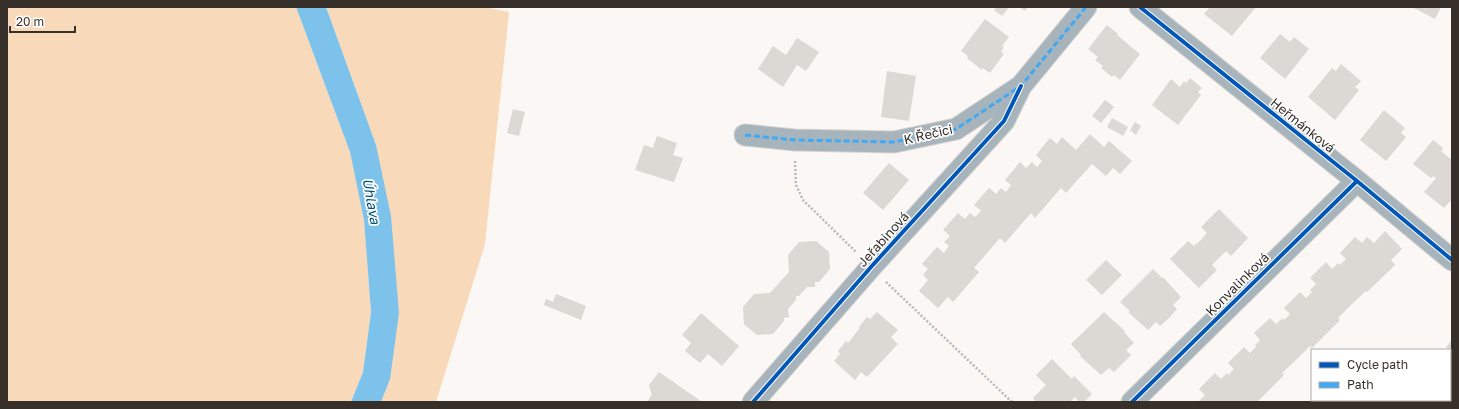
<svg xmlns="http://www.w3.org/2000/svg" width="1459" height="409" font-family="'Golos Text',sans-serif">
<rect width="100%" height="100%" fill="#faf7f4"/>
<path fill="#f8d9ba" d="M7 7H296L350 152 364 219 371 312 363 372 351 402H7Z
M326 7H484L509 12 485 244 436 402H381L390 379 376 145Z"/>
<path fill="#7dc2eb" d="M296 7H326L376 145 391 216 399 313 390 379 381 402H351L363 372 371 312 364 220 350 152Z"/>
<path fill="#dcd8d4" d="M996 7H1009L1002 16 994 10Z
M1019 7H1028L1025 11Z
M1210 7H1256L1232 36 1204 14Z
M1412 7H1441L1435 19Z
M985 19 1009 37 1002 46 1004 47 1001 52 1004 54 990 73 983 68 982 70 967 58 968 56 961 51Z
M1107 25 1118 34 1117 35 1140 54 1120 80 1114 75 1112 77 1101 68 1103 66 1095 60 1098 57 1088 49Z
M1280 34 1290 42 1294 37 1309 49 1285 79 1260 58Z
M797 38 819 52 806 71 797 65 783 87 758 69 773 46 786 55Z
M1341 64 1361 81 1355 87 1359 90 1335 120 1308 97 1332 68 1336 71Z
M887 71 916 76 909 121 881 117Z
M1190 78 1202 88 1198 92 1201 95 1178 125 1152 105 1171 79 1180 87 1184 81 1186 83Z
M1105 100 1114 107 1101 123 1092 116Z
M513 109 525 112 519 136 507 133Z
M1384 110 1405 128 1401 133 1406 137 1386 161 1360 140Z
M1112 118 1128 127 1123 136 1107 127Z
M1135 122 1141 126 1136 135 1130 130Z
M1090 134 1104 147 1109 141 1132 161 1120 174 1113 168 1106 176 1092 164 1066 193 1061 188 1035 218 1031 213 1005 243 1000 238 974 268 979 272 953 302 948 297 938 308 919 291 928 280 923 275 928 269 922 264 937 247 944 253 949 246 944 242 950 236 943 230 958 213 965 219 970 213 975 217 981 211 974 205 989 188 996 194 1001 188 1006 192 1011 185 1005 180 1020 162 1026 168 1032 162 1037 167 1042 161 1036 155 1050 138 1057 144 1062 137 1076 150Z
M657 136 677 143 673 155 683 158 674 182 635 170 644 145 653 148Z
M1433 140 1443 148 1441 151 1452 160V199L1444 208 1424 192 1436 178 1433 176 1431 178 1413 164Z
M889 163 909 180 883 210 863 193Z
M1219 209 1248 238 1231 256 1226 251 1212 265 1217 270 1199 288 1170 259 1188 241 1194 246 1201 240 1207 233 1201 227Z
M1385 231 1402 249 1391 260 1395 265 1367 292 1366 291 1352 304 1338 318 1340 320 1312 348 1310 346 1296 360 1282 373 1284 375 1257 402 1199 401 1205 395 1199 389 1215 373 1221 379 1227 373 1228 375 1234 369 1228 363 1244 347 1250 353 1256 347 1255 345 1260 340 1254 333 1270 318 1276 324 1283 318 1284 320 1290 314 1284 308 1300 292 1306 298 1312 292 1310 290 1316 284 1310 278 1326 262 1332 269 1338 263 1340 265 1346 259 1340 253 1355 237 1362 243 1367 237 1374 243Z
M816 241 829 252 830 269 819 282H815V287H807L799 296H796V300L788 309 789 317 784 318V321L773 334 757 335 744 324 743 307 754 294 770 293 789 272 788 255 799 242Z
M1106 260 1122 275 1102 295 1086 280Z
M1153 269 1162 278 1163 277 1181 297 1173 305 1177 309 1169 318 1160 326 1156 322 1148 330 1128 312 1130 311 1120 302Z
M556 294 586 306 581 320 544 305 546 299 553 302Z
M877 312 898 330 891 337 898 344 867 377 861 372 855 380 834 361 840 354 838 351 846 341 848 343 860 328 859 327 867 317 870 319Z
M1104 312 1125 331 1124 332 1134 343 1126 350 1131 355 1114 372 1109 368 1101 375 1080 356 1081 355 1071 344Z
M701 313 739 346 722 366 708 354 700 363 685 351 691 343 682 335Z
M1452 340V369L1450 368 1451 351 1446 347Z
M1052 359 1072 379 1074 376 1092 394 1084 402H1079L1075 397 1070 402H1036L1033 398 1046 385 1036 375Z
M659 372 702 402H647L652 394 651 393 649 385Z"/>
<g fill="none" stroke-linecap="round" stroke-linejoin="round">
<defs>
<path id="street" d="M1140 7 1357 181 1452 260
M745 135 795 140 894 142 956 129 1021 86 1086 7
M753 402 871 267 1004 121 1021 86
M1132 402 1357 181"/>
</defs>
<use href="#street" stroke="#d6d3d0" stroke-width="23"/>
<path stroke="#b3babe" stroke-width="2.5" stroke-dasharray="2 2" stroke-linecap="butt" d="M795 161 796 185 803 200 856 252
M886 282 1012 402"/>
<use href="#street" stroke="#a8b4bc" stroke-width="21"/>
<path stroke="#3fa9f5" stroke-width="3" stroke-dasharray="6 3" stroke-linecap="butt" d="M745 135 795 140 894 142 956 129 1021 86 1086 7"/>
<defs>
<path id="cycleway" d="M1140 7 1357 181 1452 260
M753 402 871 267 1004 121 1021 86
M1132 402 1357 181"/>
</defs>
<use href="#cycleway" stroke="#fff" stroke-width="6"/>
<use href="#cycleway" stroke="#0057b8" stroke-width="4"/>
</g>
<g text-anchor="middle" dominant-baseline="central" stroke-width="3.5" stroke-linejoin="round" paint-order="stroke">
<g font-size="13" fill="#37302a" stroke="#fff">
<text transform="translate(1303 125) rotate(39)">Heřmánková</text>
<text transform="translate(928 134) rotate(-13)">K Řečici</text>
<text transform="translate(883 239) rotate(-48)">Jeřabinová</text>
<text transform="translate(1237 284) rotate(-45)">Konvalinková</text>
</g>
<g font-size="14" font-style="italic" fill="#00537a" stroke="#fff">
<text transform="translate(372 201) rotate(80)">Úhlava</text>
</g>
</g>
<rect width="1459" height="409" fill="none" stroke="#37302a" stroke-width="16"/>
<rect x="1311" y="349" width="140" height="52" fill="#ffffff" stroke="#afacaa"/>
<rect x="1319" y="362" width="20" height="6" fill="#0057b8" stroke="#afacaa"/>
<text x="1347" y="369" font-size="12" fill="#37302a">Cycle path</text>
<rect x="1319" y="382" width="20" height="6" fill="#3fa9f5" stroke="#afacaa"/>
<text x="1347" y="389" font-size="12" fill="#37302a">Path</text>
<path d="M10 26v6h65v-6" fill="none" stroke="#37302a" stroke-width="2"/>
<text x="16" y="26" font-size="12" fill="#37302a" stroke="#ffffff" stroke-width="3" paint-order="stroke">20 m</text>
</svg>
